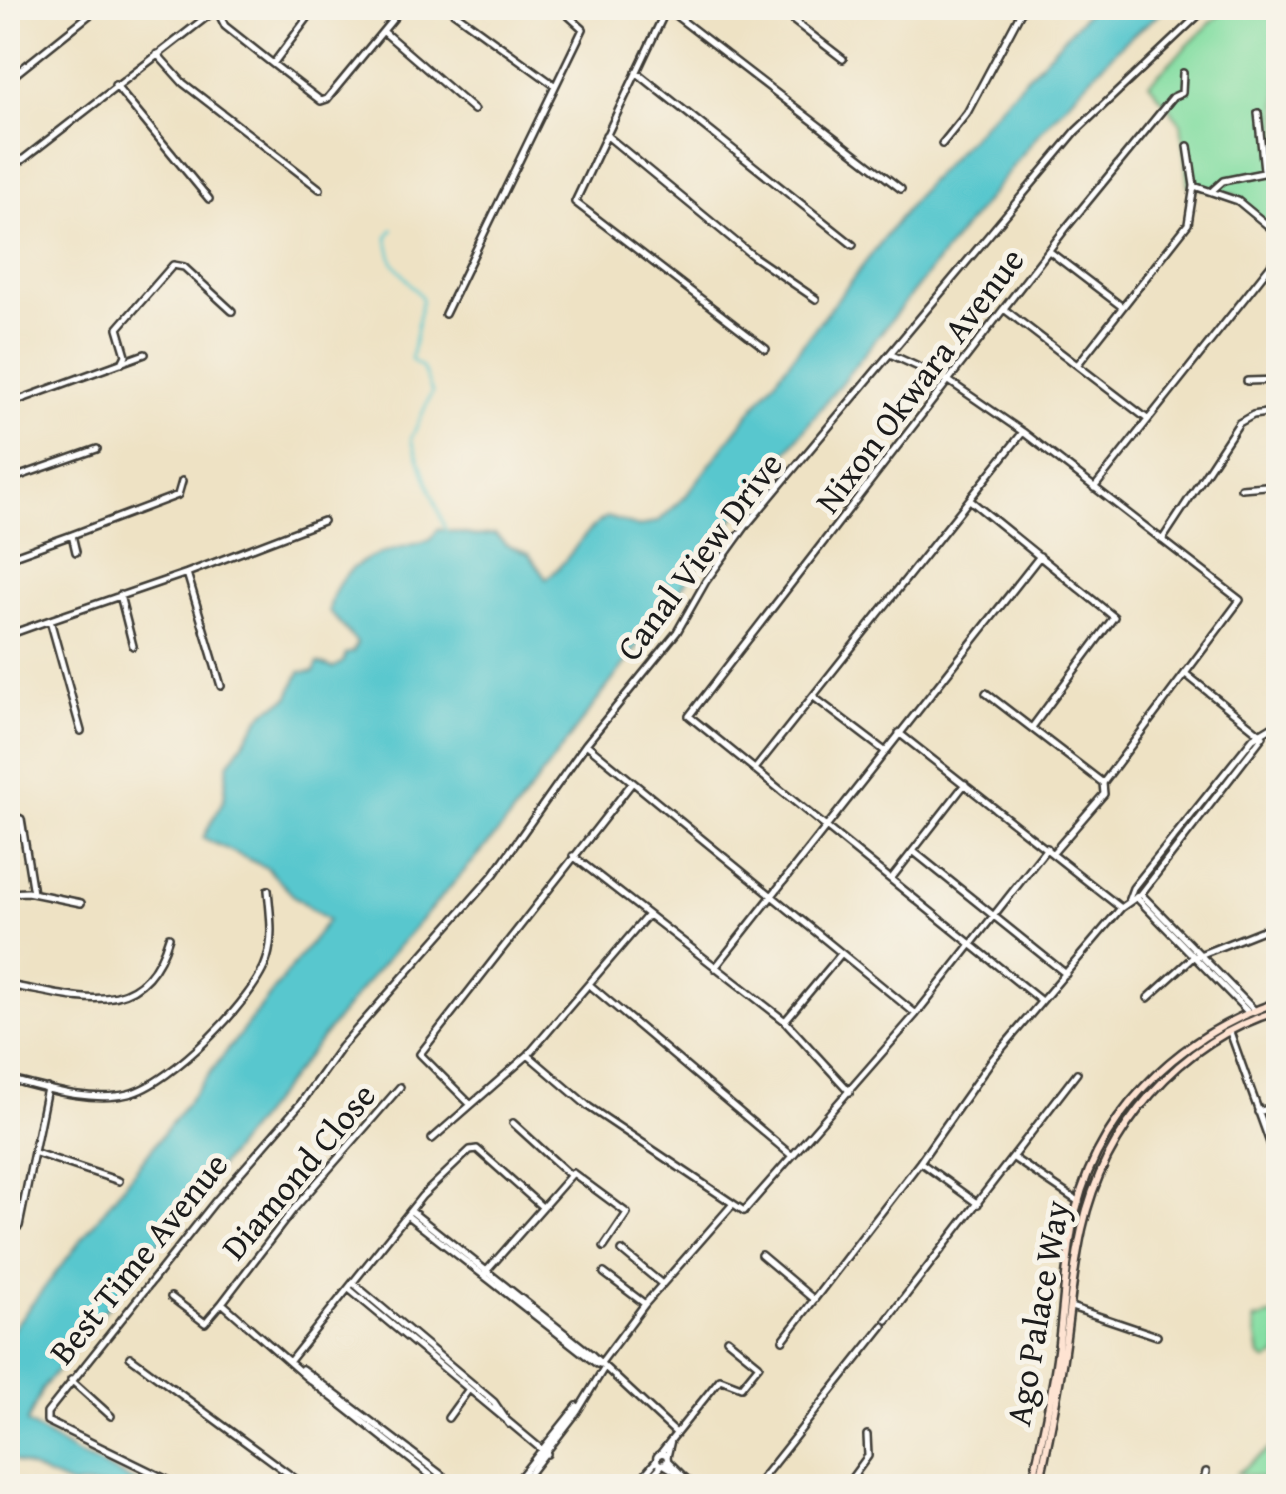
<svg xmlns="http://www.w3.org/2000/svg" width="1286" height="1494" font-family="'Gentium Book Plus',serif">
<rect width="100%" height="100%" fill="#f7f3e8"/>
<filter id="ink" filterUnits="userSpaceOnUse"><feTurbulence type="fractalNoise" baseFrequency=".01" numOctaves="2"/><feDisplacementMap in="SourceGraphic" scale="20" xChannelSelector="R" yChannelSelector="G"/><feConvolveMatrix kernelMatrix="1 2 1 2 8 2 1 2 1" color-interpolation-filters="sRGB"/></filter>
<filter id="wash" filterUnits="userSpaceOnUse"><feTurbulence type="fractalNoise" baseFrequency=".0048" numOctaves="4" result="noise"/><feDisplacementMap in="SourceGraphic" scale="40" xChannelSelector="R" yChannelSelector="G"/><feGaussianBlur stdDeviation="2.25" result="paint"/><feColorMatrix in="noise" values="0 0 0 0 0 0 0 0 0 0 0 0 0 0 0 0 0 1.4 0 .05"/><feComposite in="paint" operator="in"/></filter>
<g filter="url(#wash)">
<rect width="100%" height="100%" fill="#eee2c4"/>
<path fill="#85dea3" stroke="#507d60" stroke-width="2.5" d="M1226 8H1278V241L1236 195 1188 185 1181 123 1149 83Z
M1278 1314V1355L1267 1361 1260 1356 1254 1320Z
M1278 1443 1274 1481 1237 1473Z"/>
<path fill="#59c7ce" stroke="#3a7275" stroke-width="2.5" d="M1092 8H1167L1125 41 1040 132 719 537 504 826 370 978 42 1389 27 1423 77 1454 144 1486H72L8 1458V1335L328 920 294 896 267 868 203 838 224 799 228 764 265 711 288 698 300 672H314L318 663 333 668 343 662 346 654 353 652 357 643 329 611C338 557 385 552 430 540L438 529 476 536 495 534 506 545 529 554 546 579C571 561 580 532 607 517L639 527 659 521 685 497 921 190Z"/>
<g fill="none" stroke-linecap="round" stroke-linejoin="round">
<path stroke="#59c7ce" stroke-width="2.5" d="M393 229 387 237 393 262 422 298 411 360 422 367 432 392 411 439 446 531"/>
</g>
</g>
<g filter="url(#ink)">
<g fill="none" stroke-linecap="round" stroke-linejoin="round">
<defs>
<path id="street" d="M224 8 221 18 225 26 273 64 315 8
M448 8 554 85
M666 8 901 189
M667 8 575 202 766 349
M777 8 843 59
M384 32 474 110
M157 54 183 83 320 189
M273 64 321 101 327 99 402 8
M636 72 853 245
M8 80 98 8
M115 85 209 199
M1258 113 1264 170
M606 135 753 256 816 299
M942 144 967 113 1023 8
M1188 146 1194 186
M8 171 218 8
M1213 190 1223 181 1278 170
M1049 251 1121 306
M1004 309 1146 418
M445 314 583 29 560 8
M890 354 949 381 1023 432 1240 600 1103 783 1104 794 1053 853
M122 363 126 355 118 328 173 265 184 267 232 311
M1078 364 1188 224 1194 186 1238 201 1278 234
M1247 381 1278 380
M8 404 145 354
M8 480 97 449
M1094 488 1278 256
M1241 488 1278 485
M971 501 1114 617 1033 726
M72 535 178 495 182 481
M1162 540 1239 423 1253 415 1278 411
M8 558 72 535 76 552
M187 573 323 521
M120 595 133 646
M50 620 187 573 221 686
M8 635 50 620 81 731
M1187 675 1263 736
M986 693 1103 783
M815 698 886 752
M899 733 1121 908 1141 894 1263 736
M586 744 916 1014
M755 769 1023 432
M8 814 21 819 33 893
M913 851 1066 974
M573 856 785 1021 850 1092
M891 879 965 784
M8 893 27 892 81 903
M1141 894 1254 1010
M1136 897 1248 1012
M1129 899 1133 888 1253 738 1278 723
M647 916 528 1055 589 1107 744 1211 916 1014 1047 848
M715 968 1040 556
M8 985C76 996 143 1025 169 937
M591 986 791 1155
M1148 998 1192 958 1278 924
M1041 1001 689 716 1066 228 1173 97 1182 93 1183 73
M785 1021 841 954
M1230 1032 1278 1165
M8 1079C44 1088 90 1103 128 1094 170 1085 256 998 267 959 274 937 270 913 268 890
M400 1087 293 1210 222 1303 305 1376 444 1486
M469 1103 420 1054 632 783
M1258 1112 1278 1106
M513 1123 570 1175
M432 1139 528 1055
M36 1153 119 1181
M1015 1159 1079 1202
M920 1162 978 1204
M411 1211 592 1355 675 1432
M409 1217 597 1364
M19 1226 47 1088
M622 1251 662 1284
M761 1255 812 1298
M604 1273 645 1304
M483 1275 573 1173 627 1213 604 1247
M353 1283 494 1402 509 1424
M349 1289 547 1454
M171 1297 205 1323 222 1303
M1071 1307 1157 1336
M887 1320 1077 1073
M783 1340 920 1162 991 1061 1121 908
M130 1357 305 1486
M290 1361 422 1196 470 1150 477 1149 541 1206
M600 1364 645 1304 732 1205
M302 1369 456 1486
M71 1380 111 1416
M448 1418 469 1389
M671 1440 720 1379 741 1387 759 1365 727 1339
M656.5 1459a5.5 5.5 0 1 1 11 0a5.5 5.5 0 1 1-11 0Z
M660 1454 671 1440 667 1457
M663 1464 683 1476 667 1460
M683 1476 695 1486
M180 1486 47 1421V1413L214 1203 301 1103 341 1047 494 874 586 744 677 632 706 581 745 527 1076 131 1206 8
M513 1486 577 1406
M520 1486 577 1412 604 1368
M635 1486 656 1461
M643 1486 661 1466
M756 1486 883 1326
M846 1486 868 1456 867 1435
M1203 1486 1206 1472"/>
<path id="secondary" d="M1032 1486C1040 1444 1051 1402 1057 1358 1063 1316 1065 1272 1072 1229 1091 1119 1176 1036 1278 1002
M1039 1486C1048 1441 1058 1396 1064 1351 1070 1310 1073 1269 1082 1229 1104 1129 1179 1041 1278 1011"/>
</defs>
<use href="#street" stroke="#3c3a35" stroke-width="10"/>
<use href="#secondary" stroke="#3c3a35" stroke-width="11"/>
<use href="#street" stroke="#fff" stroke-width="5"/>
<use href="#secondary" stroke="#fee3d2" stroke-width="6"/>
</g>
</g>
<g text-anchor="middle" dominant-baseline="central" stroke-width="10" stroke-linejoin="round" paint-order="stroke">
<g font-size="35" fill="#1c1c1c" stroke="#f7f3e8">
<text transform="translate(919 380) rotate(-53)">Nixon Okwara Avenue</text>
<text transform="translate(699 556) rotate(-53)">Canal View Drive</text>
<text transform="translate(298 1171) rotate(-50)">Diamond Close</text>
<text transform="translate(138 1258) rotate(-51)">Best Time Avenue</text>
<text transform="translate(1037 1313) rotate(-80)">Ago Palace Way</text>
</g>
</g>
<rect width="1286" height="1494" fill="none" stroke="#f7f3e8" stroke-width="40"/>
</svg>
